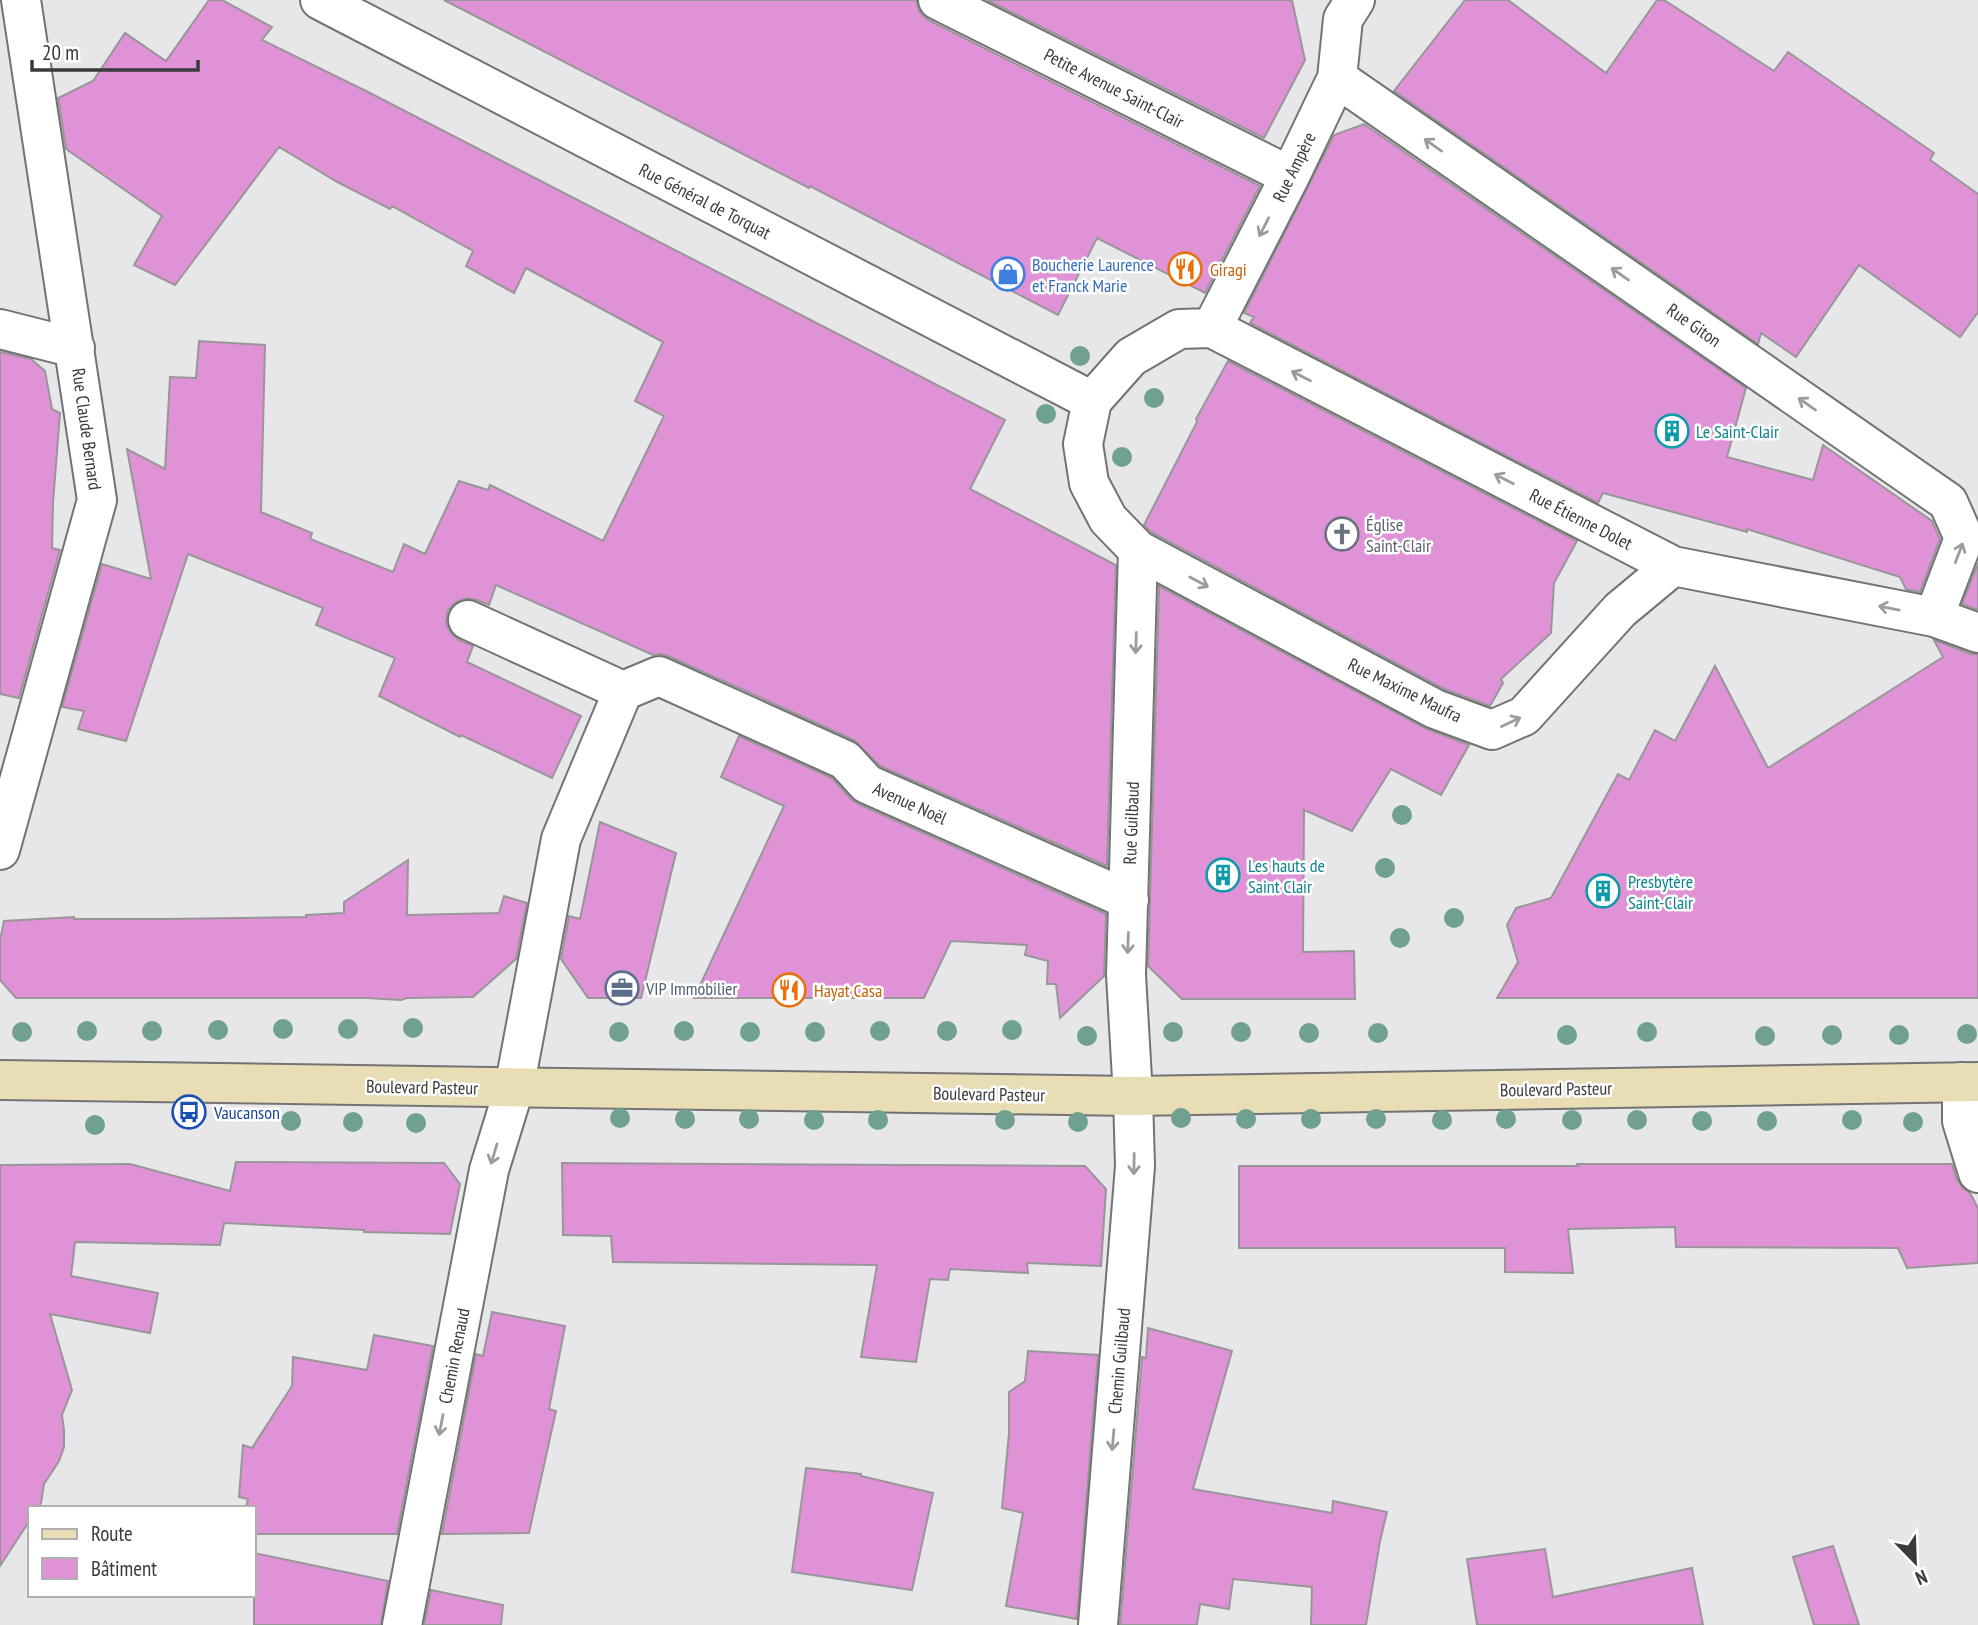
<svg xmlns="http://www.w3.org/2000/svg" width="1978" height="1625" font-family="'PT Sans Narrow',sans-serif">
<rect width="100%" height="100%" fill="#e7e7e9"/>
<path fill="#df92d6" stroke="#989698" stroke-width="2" d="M209 0H222L272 27 262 40 370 93 1005 420 970 489 1116 565 1107 866 880 766 854 740 668 656 660 654 653 655 496 585 489 605 477 600 467 598 456 602 448 610 446 623 451 633 459 640 473 646 467 662 581 716 552 778 461 735 460 737 379 696 395 658 316 625 323 608 188 554 126 741 78 729 84 711 62 707 102 564 151 579 127 449 165 469 170 377 196 378 199 341 265 345 261 512 312 533 310 539 393 572 404 544 425 554 459 481 488 490 490 485 603 541 664 416 635 401 663 342 526 268 514 293 466 266 473 251 392 206 390 209 337 182 279 147 175 285 134 265 162 216 66 149 58 98 93 81 125 33 166 61Z
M444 0H916L919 11 928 20 1260 186 1205 293 1097 238 1058 315 810 186 809 188Z
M987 0H1292L1305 60 1264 138Z
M1465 0H1508L1606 73 1657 0H1664L1774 71 1788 52 1934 153 1930 160 1978 194V312L1960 337 1859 265 1796 357 1761 333 1758 344 1394 91Z
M1364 124 1746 388 1727 457 1813 480 1823 445 1932 521 1940 539 1920 592 1906 589 1900 577 1747 529V532L1603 493 1598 503 1250 323 1254 317 1244 313 1334 135Z
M0 352 31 359 45 371 52 409 60 413 53 503 52 548 60 550 19 698 0 694Z
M1228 361 1577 541 1554 583 1551 633 1501 679 1503 683 1490 706 1444 689 1151 532 1144 525 1197 422 1196 419Z
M1978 563V610L1962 604Z
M1159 586 1425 728 1469 745 1441 795 1391 769 1352 831 1304 810 1303 952 1354 951 1355 999H1182L1148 966Z
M1934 640 1971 654H1978V998H1497L1518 962 1507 925 1516 908 1551 898 1618 774 1629 780 1655 730 1675 741 1715 666 1768 768 1943 657Z
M739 736 832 778 851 799 858 804 1106 914 1104 976 1060 1018 1056 984H1047L1048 961 1025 955 1027 945 951 941 924 998H694L784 806 721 777Z
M600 822 676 853 641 998H588L561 959 569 916 580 919Z
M408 860 407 915 499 913 504 896 527 903 516 959 473 997 407 998 401 1000 366 998H16L0 980V940L4 921 74 917V919H164L306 917V915L344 913V902Z
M236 1162 444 1163 460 1184 450 1234 364 1232V1230L224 1223 220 1245 75 1242 71 1276 158 1293 150 1333 50 1314 72 1390 62 1415 64 1430V1447L59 1461 44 1484 41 1503 38 1508H30V1520L0 1566V1165L130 1164 230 1191Z
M562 1163 1085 1166 1106 1189 1101 1266 1027 1263 1028 1273 950 1269 948 1280 930 1279 916 1362 861 1357 877 1265 613 1262 611 1236 563 1235Z
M1577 1164H1952L1957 1180 1963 1188 1970 1193 1978 1208V1263L1907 1268 1898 1248 1676 1247 1675 1227 1568 1229 1573 1273 1505 1272V1248H1239V1166H1578Z
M492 1312 565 1326 549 1409 556 1411 529 1533 442 1534 476 1354 483 1356Z
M1148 1328 1232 1351 1193 1489 1332 1513 1333 1501 1387 1512 1380 1541 1366 1625H1311L1312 1587 1233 1579 1229 1609 1200 1604 1197 1625H1120L1142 1357 1146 1358Z
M374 1335 433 1346 397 1534H254V1508H246L248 1499 239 1497 243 1445 252 1448 292 1386 293 1357 367 1370Z
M1028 1351 1098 1355 1077 1619 1006 1606 1023 1513 1002 1508 1009 1433V1392L1025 1381Z
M806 1468 861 1474V1476L933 1493 912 1590 792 1572Z
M1833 1546 1859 1625H1814L1793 1557Z
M1545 1549 1553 1597 1692 1568 1703 1625H1477L1467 1559Z
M254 1553 388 1581 381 1625H254Z
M431 1590 503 1605 501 1625H424Z"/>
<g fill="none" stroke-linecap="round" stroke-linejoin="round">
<defs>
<path id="street" d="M320 0 1092 401
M938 0 1290 176
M1337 78 1948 502 1964 538 1934 617
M1212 328 1179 329 1131 357 1092 401 1083 444 1089 483 1108 519 1138 550 1435 709 1492 730 1524 716 1620 610 1673 566
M1212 328 1673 566 1934 617 1978 633
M1212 328 1290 176 1337 78 1343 19 1355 0
M0 329 75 348
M468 620 623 691
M0 850 97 500 21 0
M1962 1082V1121L1978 1173
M402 1625 489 1170 514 1089 561 839 623 691 659 676 845 760 867 784 1129 900
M1098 1625 1135 1166 1133 1096 1126 975 1138 550"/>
<path id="secondary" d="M0 1080 1133 1096 1978 1082"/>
</defs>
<use href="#street" stroke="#737375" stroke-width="42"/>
<use href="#secondary" stroke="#737375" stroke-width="42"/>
<use href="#street" stroke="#fff" stroke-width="38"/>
<use href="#secondary" stroke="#e8ddb4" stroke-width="38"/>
</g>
<g fill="#70a08f">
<circle cx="1080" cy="356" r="10"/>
<circle cx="1154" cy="398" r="10"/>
<circle cx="1046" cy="414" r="10"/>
<circle cx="1122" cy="457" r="10"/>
<circle cx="1402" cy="815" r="10"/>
<circle cx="1385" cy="868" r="10"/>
<circle cx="1454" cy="918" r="10"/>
<circle cx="1400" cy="938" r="10"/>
<circle cx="413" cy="1028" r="10"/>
<circle cx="283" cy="1029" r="10"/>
<circle cx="348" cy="1029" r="10"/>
<circle cx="218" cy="1030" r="10"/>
<circle cx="1012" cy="1030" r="10"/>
<circle cx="87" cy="1031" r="10"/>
<circle cx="152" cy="1031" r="10"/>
<circle cx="684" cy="1031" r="10"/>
<circle cx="880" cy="1031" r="10"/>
<circle cx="947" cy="1031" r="10"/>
<circle cx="22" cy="1032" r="10"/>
<circle cx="619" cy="1032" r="10"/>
<circle cx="750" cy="1032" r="10"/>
<circle cx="815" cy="1032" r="10"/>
<circle cx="1173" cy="1032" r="10"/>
<circle cx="1241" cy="1032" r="10"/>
<circle cx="1647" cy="1032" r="10"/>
<circle cx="1309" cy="1033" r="10"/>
<circle cx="1378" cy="1033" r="10"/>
<circle cx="1967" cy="1034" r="10"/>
<circle cx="1567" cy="1035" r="10"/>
<circle cx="1832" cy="1035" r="10"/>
<circle cx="1899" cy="1035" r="10"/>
<circle cx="1087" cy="1036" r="10"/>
<circle cx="1765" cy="1036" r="10"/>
<circle cx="620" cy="1118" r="10"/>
<circle cx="1181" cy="1118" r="10"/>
<circle cx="685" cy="1119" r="10"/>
<circle cx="749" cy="1119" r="10"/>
<circle cx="1246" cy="1119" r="10"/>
<circle cx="1311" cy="1119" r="10"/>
<circle cx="1376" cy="1119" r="10"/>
<circle cx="1506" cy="1119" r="10"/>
<circle cx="814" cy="1120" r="10"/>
<circle cx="878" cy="1120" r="10"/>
<circle cx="1005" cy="1120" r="10"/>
<circle cx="1442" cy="1120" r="10"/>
<circle cx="1572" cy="1120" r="10"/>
<circle cx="1637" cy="1120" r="10"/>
<circle cx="1852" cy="1120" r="10"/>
<circle cx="291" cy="1121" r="10"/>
<circle cx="1702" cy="1121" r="10"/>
<circle cx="1767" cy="1121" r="10"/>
<circle cx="353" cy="1122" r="10"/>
<circle cx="1078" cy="1122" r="10"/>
<circle cx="1913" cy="1122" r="10"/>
<circle cx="416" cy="1123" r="10"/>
<circle cx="95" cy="1125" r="10"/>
</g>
<defs><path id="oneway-shaft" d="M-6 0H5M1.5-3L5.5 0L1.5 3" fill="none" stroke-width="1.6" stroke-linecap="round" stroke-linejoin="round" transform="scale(1.75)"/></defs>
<g stroke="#9c9c9d">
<use href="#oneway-shaft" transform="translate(1433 145) rotate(-145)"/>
<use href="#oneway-shaft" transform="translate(1264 227) rotate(117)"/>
<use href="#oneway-shaft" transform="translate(1620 274) rotate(-145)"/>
<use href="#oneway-shaft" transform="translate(1301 376) rotate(-153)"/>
<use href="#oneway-shaft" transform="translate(1807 404) rotate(-145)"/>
<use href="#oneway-shaft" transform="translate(1504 479) rotate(-153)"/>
<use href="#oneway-shaft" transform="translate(1959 553) rotate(-69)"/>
<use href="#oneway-shaft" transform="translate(1199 582) rotate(28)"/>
<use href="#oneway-shaft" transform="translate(1889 608) rotate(-169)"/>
<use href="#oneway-shaft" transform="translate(1136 643) rotate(92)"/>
<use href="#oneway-shaft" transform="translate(1511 722) rotate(-25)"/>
<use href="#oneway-shaft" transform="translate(1128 943) rotate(92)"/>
<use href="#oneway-shaft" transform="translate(494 1154) rotate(107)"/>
<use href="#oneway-shaft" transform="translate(1134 1164) rotate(91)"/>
<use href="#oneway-shaft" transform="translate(441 1425) rotate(101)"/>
<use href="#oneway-shaft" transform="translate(1113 1440) rotate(95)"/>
</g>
<defs>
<symbol id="restaurant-ring" viewBox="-11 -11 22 22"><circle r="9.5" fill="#fff" stroke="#e8710a" stroke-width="1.5"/><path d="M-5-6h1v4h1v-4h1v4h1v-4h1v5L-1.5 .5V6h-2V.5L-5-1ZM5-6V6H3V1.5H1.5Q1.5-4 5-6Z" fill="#e8710a"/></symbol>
<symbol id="shop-ring" viewBox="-11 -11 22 22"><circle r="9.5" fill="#fff" stroke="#3f7fe0" stroke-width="1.5"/><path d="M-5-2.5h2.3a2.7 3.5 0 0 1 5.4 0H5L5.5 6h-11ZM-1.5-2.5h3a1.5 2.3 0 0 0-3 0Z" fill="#3f7fe0"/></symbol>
<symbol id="building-ring" viewBox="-11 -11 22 22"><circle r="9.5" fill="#fff" stroke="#0f9aa8" stroke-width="1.5"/><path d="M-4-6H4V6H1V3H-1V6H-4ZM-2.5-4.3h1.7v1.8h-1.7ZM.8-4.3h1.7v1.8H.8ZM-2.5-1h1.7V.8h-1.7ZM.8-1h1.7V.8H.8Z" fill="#0f9aa8"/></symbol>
<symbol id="church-ring" viewBox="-11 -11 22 22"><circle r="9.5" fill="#fff" stroke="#6b7280" stroke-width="1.5"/><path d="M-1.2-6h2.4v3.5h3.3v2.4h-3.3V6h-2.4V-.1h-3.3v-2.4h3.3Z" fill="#6b7280"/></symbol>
<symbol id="office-ring" viewBox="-11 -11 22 22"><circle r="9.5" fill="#fff" stroke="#5c6f8a" stroke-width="1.5"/><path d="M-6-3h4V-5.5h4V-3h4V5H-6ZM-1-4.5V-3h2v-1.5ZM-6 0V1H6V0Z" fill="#5c6f8a"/></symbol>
<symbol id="bus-ring" viewBox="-11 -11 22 22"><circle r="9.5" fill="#fff" stroke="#1a4fb4" stroke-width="1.5"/><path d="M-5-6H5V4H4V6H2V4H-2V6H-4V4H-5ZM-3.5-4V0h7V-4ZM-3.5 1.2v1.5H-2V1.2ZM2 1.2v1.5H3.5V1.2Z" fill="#1a4fb4"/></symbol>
</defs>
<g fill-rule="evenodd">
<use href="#restaurant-ring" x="1166" y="250" width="38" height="38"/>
<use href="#shop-ring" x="989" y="255" width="38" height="38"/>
<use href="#building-ring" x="1653" y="412" width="38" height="38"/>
<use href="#church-ring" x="1323" y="515" width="38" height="38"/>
<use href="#building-ring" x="1204" y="856" width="38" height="38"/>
<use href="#building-ring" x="1584" y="872" width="38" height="38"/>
<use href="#office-ring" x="603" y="969" width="38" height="38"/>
<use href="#restaurant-ring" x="770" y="971" width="38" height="38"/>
<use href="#bus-ring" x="170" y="1093" width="38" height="38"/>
</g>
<g text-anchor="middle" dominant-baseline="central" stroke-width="5" stroke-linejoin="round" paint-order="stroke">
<g font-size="18" fill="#3a3a3b" stroke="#fff">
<text transform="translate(1114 88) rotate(27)">Petite Avenue Saint-Clair</text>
<text transform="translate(1294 167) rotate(-64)">Rue Ampère</text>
<text transform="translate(705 201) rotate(27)">Rue Général de Torquat</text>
<text transform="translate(1694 325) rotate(35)">Rue Giton</text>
<text transform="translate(87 429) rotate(82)">Rue Claude Bernard</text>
<text transform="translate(1581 519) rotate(27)">Rue Étienne Dolet</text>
<text transform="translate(1405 690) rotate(26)">Rue Maxime Maufra</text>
<text transform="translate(910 803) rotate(24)">Avenue Noël</text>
<text transform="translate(1131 823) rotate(-88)">Rue Guilbaud</text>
<text transform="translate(422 1087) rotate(1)">Boulevard Pasteur</text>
<text transform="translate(1556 1089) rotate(-1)">Boulevard Pasteur</text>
<text transform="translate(989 1094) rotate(1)">Boulevard Pasteur</text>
<text transform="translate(454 1356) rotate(-79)">Chemin Renaud</text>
<text transform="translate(1119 1361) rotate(-85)">Chemin Guilbaud</text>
</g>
<g font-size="18" fill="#366cbe" stroke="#fff" text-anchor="start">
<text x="1032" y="264">Boucherie Laurence<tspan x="1032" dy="21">et Franck Marie</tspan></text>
</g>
<g font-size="18" fill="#c56008" stroke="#fff" text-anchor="start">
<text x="1210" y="269">Giragi</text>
<text x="814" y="990">Hayat Casa</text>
</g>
<g font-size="18" fill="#0d838f" stroke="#fff" text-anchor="start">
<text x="1696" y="431">Le Saint-Clair</text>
<text x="1248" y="865">Les hauts de<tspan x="1248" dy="21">Saint Clair</tspan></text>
<text x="1628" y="881">Presbytère<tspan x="1628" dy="21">Saint-Clair</tspan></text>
</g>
<g font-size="18" fill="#5b616d" stroke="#fff" text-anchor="start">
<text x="1366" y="524">Église<tspan x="1366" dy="21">Saint-Clair</tspan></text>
</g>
<g font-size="18" fill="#4e5e75" stroke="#fff" text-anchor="start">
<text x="646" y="988">VIP Immobilier</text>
</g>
<g font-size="18" fill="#164399" stroke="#fff" text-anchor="start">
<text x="214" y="1112">Vaucanson</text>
</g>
</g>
<rect x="28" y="1506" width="228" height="91" fill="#ffffff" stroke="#b0b0b1" stroke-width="2"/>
<rect x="42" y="1529" width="35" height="10" fill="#e8ddb4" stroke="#b0b0b1" stroke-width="2"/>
<text x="91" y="1541" font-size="21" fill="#3a3a3b">Route</text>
<rect x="42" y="1558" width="35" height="21" fill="#df92d6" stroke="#b0b0b1" stroke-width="2"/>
<text x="91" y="1576" font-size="21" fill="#3a3a3b">Bâtiment</text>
<g transform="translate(1915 1562) rotate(157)" stroke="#ffffff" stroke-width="5" paint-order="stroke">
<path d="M0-5L12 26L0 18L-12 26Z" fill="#3a3a3b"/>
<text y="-10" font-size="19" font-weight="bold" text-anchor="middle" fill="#3a3a3b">N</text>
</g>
<path d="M32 60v10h166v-10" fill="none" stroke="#3a3a3b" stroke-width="3.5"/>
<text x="42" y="60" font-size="21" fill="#3a3a3b" stroke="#ffffff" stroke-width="5" paint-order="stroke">20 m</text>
</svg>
